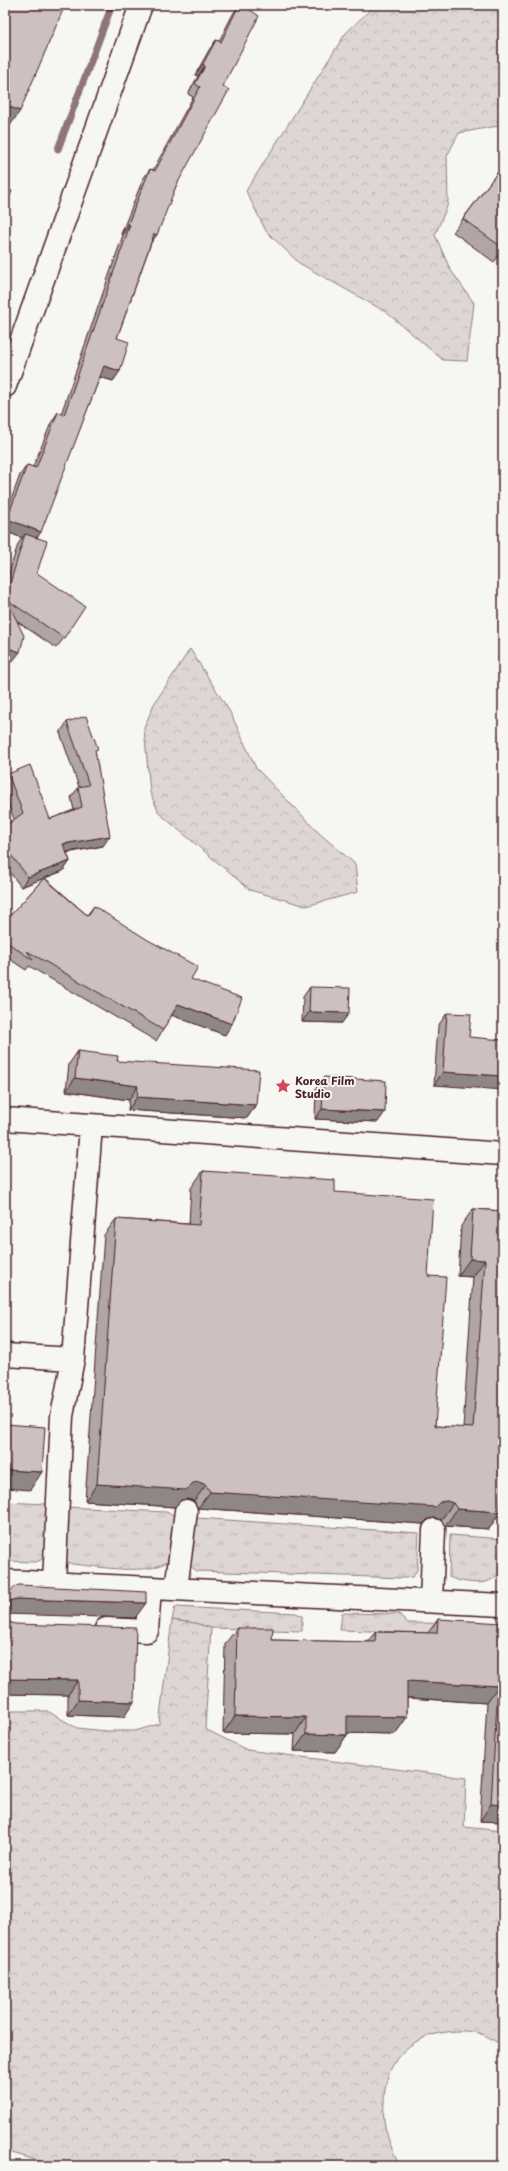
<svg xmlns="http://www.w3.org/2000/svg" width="508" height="2171" font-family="'Playpen Sans',sans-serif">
<defs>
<pattern id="grass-tufts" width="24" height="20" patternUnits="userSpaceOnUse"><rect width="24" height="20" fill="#ddd6d5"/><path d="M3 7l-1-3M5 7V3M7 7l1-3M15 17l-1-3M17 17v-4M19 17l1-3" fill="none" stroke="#bfb7b7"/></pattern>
<pattern id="forest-crowns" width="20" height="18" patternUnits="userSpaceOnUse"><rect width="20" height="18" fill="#ddd6d5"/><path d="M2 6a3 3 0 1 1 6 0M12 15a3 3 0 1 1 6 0" fill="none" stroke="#bfb7b7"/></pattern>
</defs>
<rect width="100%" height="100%" fill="#f6f6f2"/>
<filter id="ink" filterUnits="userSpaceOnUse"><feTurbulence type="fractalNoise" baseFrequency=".025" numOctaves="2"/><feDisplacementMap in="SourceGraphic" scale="8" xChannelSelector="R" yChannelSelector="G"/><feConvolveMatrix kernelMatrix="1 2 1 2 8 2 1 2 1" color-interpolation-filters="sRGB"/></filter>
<g filter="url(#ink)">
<path fill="url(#grass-tufts)" stroke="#947a80" d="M5 1502 46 1504 50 1507 45 1554 41 1560 35 1562 5 1561Z
M65 1507 166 1512 174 1515 169 1560C151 1577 96 1566 72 1564L67 1562 63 1556Z
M197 1518 419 1533 417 1570 413 1577 404 1578 197 1571 190 1566 189 1557Z
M450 1535 503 1539V1570C500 1573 497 1576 493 1579 482 1586 460 1582 449 1577Z
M175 1607 296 1613 302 1616V1631L211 1628 195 1623 172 1620Z
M342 1613 399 1614 408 1623 502 1624V1655L492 1654V1635L340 1630Z"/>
<path fill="url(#forest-crowns)" stroke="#947a80" d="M375 5H503V125L459 133 447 156 448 204 435 235 450 269 474 303 467 361 443 360 386 312 299 263 266 231 246 191 345 34Z
M190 649 230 712 256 768 320 834 355 864 358 892 306 906 250 890 159 813 150 792 144 728 154 704Z
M172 1620 195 1623 211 1628 205 1729 247 1750 466 1778 464 1827 503 1831V2047C485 2032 470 2029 447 2032 407 2037 385 2062 384 2101 384 2107 383 2114 384 2120 386 2136 393 2151 399 2166H57L5 2151V1711H47L77 1728 106 1731H135L159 1724Z"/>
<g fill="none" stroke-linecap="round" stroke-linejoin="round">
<path stroke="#8e747a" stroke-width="7" d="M58 149 112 5"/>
<defs>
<path id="minor" d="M5 1119 503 1154
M5 1355 73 1359
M5 1581 503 1605
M54 1583 62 1416 73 1359 91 1126
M176 1589 186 1511
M431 1601 434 1530
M106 1629 147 1631 150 1588"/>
<path id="major" d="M5 386 141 5"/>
</defs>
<use href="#minor" stroke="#4a1f2b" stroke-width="25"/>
<use href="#major" stroke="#4a1f2b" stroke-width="25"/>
<use href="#minor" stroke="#f6f6f2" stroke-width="22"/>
<use href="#major" stroke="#f6f6f2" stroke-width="22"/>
</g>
<path fill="#afa6a5" stroke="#4a1f2b" d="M239 5 223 86 176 186 151 243 117 338 120 371 113 381 100 377 37 538V573L64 638 56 648 18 622 12 662 5 660V586L18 544 22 538 5 531V516L20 475 27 465 33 467 51 423 58 412 61 414 123 235 121 234 143 179 150 169 153 170 193 97 188 94 198 76 195 75 209 50 216 40 219 41 233 14Z
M503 165V250L494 262 453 232Z
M67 722 95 752 103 846 67 853 70 861 63 871 45 878 87 915 94 906 191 979 225 1035 172 1015 163 1030 156 1041 29 966 26 970 5 956V917L7 919 44 878 21 887 5 866V826L14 819 5 796V777L8 774 50 819 74 810 71 797 79 787 60 733Z
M310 987 342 1023 302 1022 303 997Z
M447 1013 469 1037 434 1085 438 1026Z
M78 1051 117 1061 256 1105 247 1118 128 1110 129 1100 66 1091 69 1064Z
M324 1077 378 1122 315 1119 316 1088Z
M203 1171 335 1192 428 1276 435 1426 463 1428 473 1277 458 1276 461 1226 473 1209 503 1211 500 1512 489 1529 445 1526 441 1520 435 1518 428 1519 423 1524 198 1508 194 1501 187 1499 181 1500 175 1507 85 1501 104 1235 116 1219 189 1224 191 1188Z
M5 1618 9 1622 124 1717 68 1715V1695L5 1694Z
M438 1619 500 1654 503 1822 480 1821 487 1703 407 1698V1717L395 1734 347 1733V1735L335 1752 294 1751 295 1734 223 1733 225 1644 237 1628 272 1640 368 1642 376 1632 428 1633Z"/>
<path fill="#8f8786" stroke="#4a1f2b" d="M203 64 205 66 198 76 195 75Z
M5 105 20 111 9 127 5 125Z
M128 224 130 225 123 235 121 234Z
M154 234 157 235 149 245Z
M104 366 120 371 113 381 97 376Z
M7 519 41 532 34 542 25 534 22 538 5 531V522Z
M5 647 20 652 12 662 5 660Z
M110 836 103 846 56 854 63 844Z
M70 861 63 871 21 887 28 877Z
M178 1004 232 1024 225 1035 171 1015Z
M309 1012 349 1013 342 1023 302 1022Z
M443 1072 503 1076V1090L434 1085Z
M75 1078 138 1086 129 1100 66 1091Z
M137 1097 256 1105 247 1118 128 1110Z
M322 1109 385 1112 378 1122 315 1119Z
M470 1259 485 1260 473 1277 458 1276Z
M5 1470 42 1472 30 1490 5 1488Z
M199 1482 206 1485 194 1501 187 1499 181 1500 175 1507 85 1501 97 1484Z
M210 1492 440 1502 447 1501 453 1503 441 1520 435 1518 428 1519 423 1524 198 1508Z
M457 1509 500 1512 489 1529 445 1526Z
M16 1599 146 1603 135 1618 5 1614V1606L9 1601Z
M5 1679 78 1680 68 1695 5 1694Z
M407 1681 498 1686 487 1703 396 1697Z
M78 1700 134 1702 124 1717 68 1715Z
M235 1716 306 1717 295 1734 223 1733Z
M347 1716 407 1717 395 1734 335 1733Z
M306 1734 347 1735 335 1752 294 1751Z
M491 1804 503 1805V1822L480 1821Z"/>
<path fill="#ccc1c0" stroke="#4a1f2b" d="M5 5H65L20 111 5 105Z
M239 5H243L259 16 223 86 229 90 176 186 157 235 154 234 117 338 129 342 120 371 104 366 41 532 7 519 27 465 36 468 58 412 64 415 130 225 128 224 150 169 155 171 200 87 195 84 205 66 203 64 216 40 221 42Z
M503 165V248L463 219Z
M5 189 12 191 5 208Z
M25 534 47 541 37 573 85 606 64 638 7 600 24 636 20 652 5 647V600Z
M86 716 98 749 95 750 110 836 63 844 70 861 28 877 5 847V826L23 813 8 774 30 765 50 819 82 807 78 787 89 785 67 722Z
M44 878 88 916 94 906 148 940 198 967 191 979 242 998 232 1024 178 1004 163 1030 27 951 33 960 5 941V917L7 919Z
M310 987 350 988 349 1013 309 1012Z
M447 1013 471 1014 469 1037 503 1040V1076L443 1072Z
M78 1051 118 1056 117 1061 259 1070 256 1105 137 1097 138 1086 75 1078Z
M324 1077 386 1081 385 1112 322 1109Z
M203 1171 335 1180V1192L433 1199 428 1276 446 1277 435 1426 473 1428 485 1260 470 1259 473 1209 503 1211V1477L500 1512 457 1509 453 1503 447 1501 440 1502 435 1507 210 1492 206 1485 199 1482 193 1483 186 1490 97 1484 116 1219 199 1225Z
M5 1424 45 1427 42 1472 5 1470Z
M19 1585 146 1592V1603L16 1599 9 1601 5 1607V1598L14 1587Z
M5 1618 9 1622 15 1624 136 1628 134 1702 78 1700V1680L5 1679Z
M438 1619 502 1623 500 1654H503V1805L491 1804 498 1686 407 1681V1717L347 1716V1735L306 1734V1717L235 1716 237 1628H273L272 1640 375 1642 376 1632 437 1633Z"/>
</g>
<defs>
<symbol id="sight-bare" viewBox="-9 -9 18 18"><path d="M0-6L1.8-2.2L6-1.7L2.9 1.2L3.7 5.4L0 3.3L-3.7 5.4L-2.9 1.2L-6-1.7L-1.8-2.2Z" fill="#d1495b" stroke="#f6f6f2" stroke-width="2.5" paint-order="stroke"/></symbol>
</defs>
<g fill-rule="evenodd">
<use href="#sight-bare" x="272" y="1075" width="22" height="22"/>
</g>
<g text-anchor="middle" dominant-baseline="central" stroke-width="4" stroke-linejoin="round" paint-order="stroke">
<g font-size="11" font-weight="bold" fill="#4a1f2b" stroke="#f6f6f2" text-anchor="start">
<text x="295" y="1080">Korea Film<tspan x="295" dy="13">Studio</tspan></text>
</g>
</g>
<rect width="508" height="2171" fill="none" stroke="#f6f6f2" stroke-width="20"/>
<rect x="10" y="10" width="488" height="2151" fill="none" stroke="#4a1f2b" stroke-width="1.5" filter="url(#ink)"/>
</svg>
